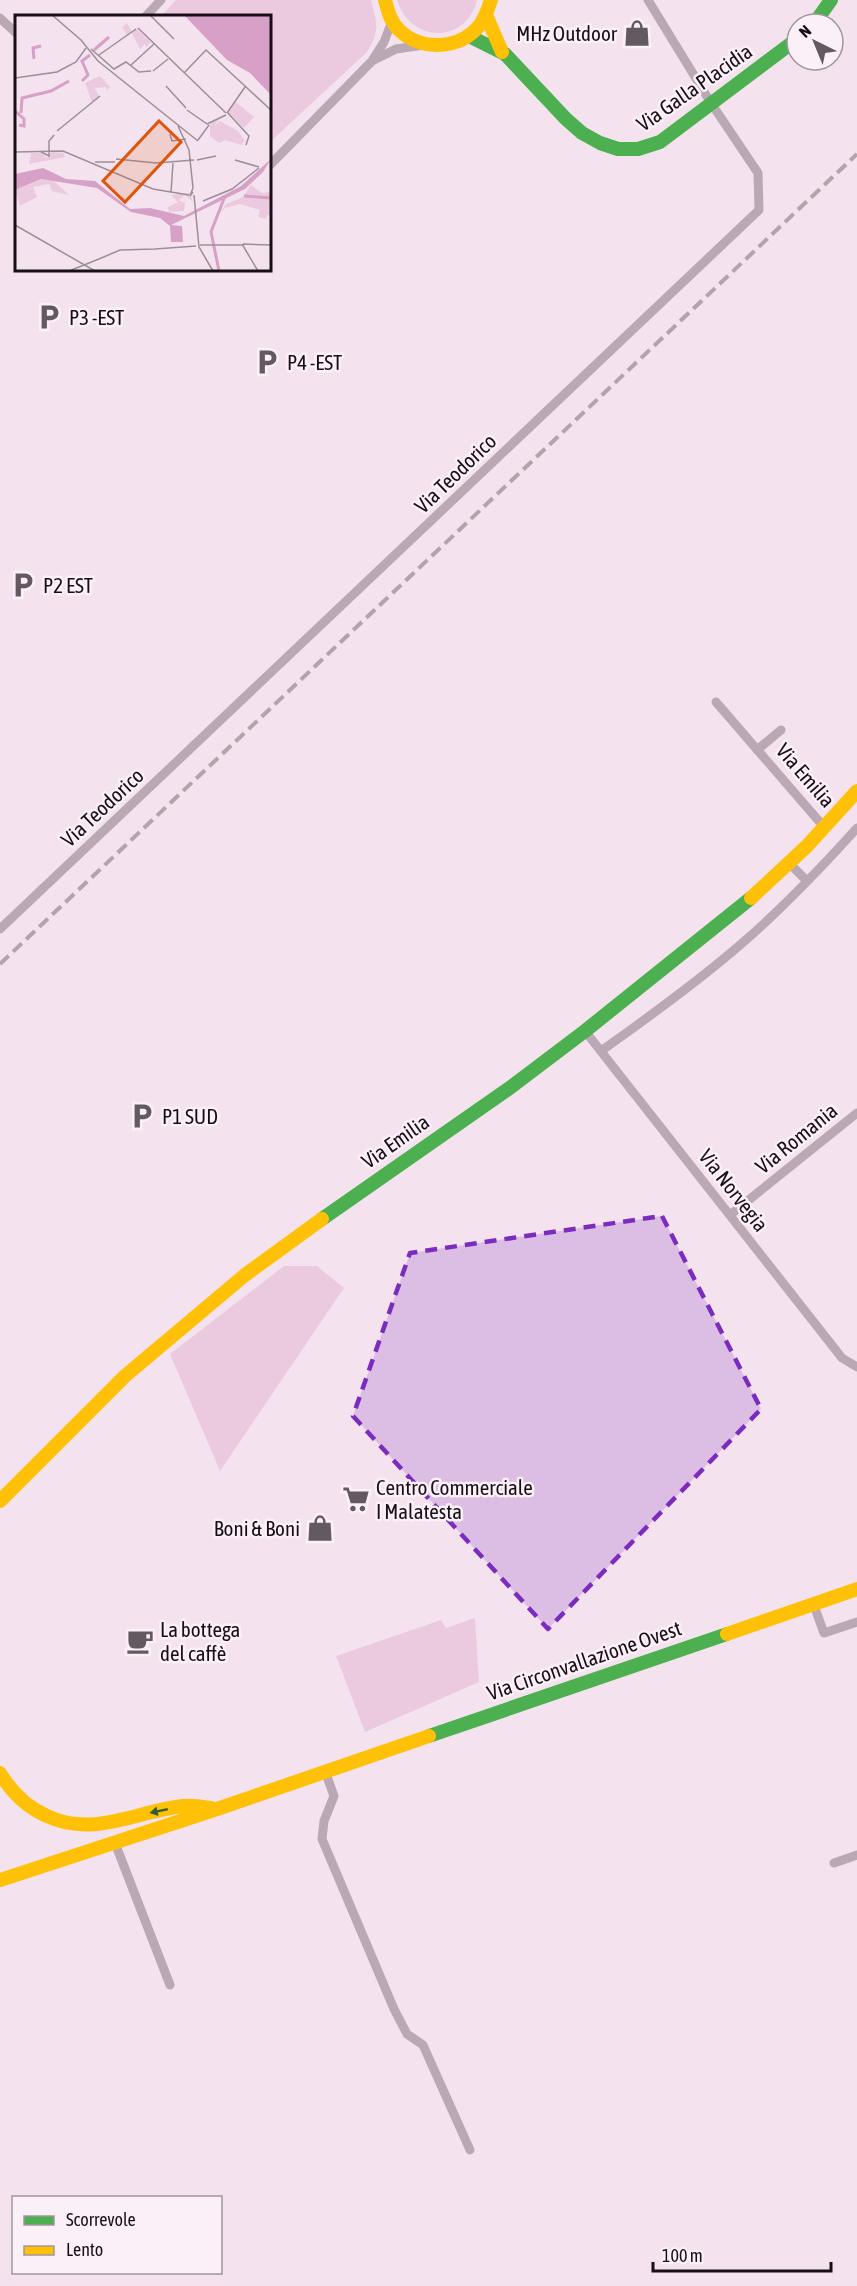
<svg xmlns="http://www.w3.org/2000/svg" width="857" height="2286" font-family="'Asap Condensed',sans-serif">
<rect width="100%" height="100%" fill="#f4e3ee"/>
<path fill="#ebcae0" d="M176 0H371C377 23 380 31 367 52L270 142V16H161Z
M397 0H477C466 45 410 43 397 0Z
M284 1266H317L344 1288 220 1471 170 1354Z
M475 1618 479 1682 365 1732 336 1656 441 1620 446 1628Z"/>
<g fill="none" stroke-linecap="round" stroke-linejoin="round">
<path stroke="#baa9b5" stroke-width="9" d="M146 16 161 0
M0 18 16 33
M372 61 396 49 424 45
M270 165 372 61 384 42 392 21
M716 702 824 827
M757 750 781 730
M789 863 807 881
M0 929 759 210 758 173 711 103 648 0
M585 1031 842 1358 857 1367
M601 1051C649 1017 696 983 740 945 782 909 820 869 857 828
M730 1215 857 1113
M813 1603 824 1633 857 1622
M325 1771 334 1796 324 1821 322 1839 394 2009 407 2034 423 2045 470 2150
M115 1843 170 1985
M834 1863 857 1855"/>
<path stroke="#4caf50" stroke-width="14" d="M814 24 831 0
M469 36 505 54 566 119 582 133 600 143 618 149H638L660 142 797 39
M322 1219 511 1087 585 1031 751 898
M429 1736 727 1634"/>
<path stroke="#ffc107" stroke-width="14" d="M385 0C388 11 390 21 399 30 421 51 459 50 479 26 485 19 488 9 491 0
M486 15 502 52
M751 898 807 846 857 791
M0 1501 125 1376 245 1275 322 1219
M727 1634 857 1589
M0 1773C12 1793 26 1807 47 1816 93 1838 137 1811 183 1806 192 1805 202 1807 211 1808
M0 1880 217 1809 429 1736"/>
<path stroke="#b2a3ad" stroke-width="4" stroke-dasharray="12 6" stroke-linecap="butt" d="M0 964 857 154"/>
</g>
<defs><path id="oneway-solid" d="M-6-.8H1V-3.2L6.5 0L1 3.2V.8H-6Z" transform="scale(1.5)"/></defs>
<use fill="#325e32" href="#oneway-solid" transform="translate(159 1811) rotate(168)"/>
<path fill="#7b2cbf" fill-opacity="0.2" stroke="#7b2cbf" stroke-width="4.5" stroke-dasharray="12 8" stroke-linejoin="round" d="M662 1216 761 1409 548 1629 353 1416 410 1253Z"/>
<defs>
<symbol id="shop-bare" viewBox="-9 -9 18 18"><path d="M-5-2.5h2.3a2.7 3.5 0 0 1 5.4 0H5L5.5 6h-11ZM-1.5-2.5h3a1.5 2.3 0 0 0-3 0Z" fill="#655961" stroke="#fcf0f8" stroke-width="2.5" paint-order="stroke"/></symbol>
<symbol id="parking-bare" viewBox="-9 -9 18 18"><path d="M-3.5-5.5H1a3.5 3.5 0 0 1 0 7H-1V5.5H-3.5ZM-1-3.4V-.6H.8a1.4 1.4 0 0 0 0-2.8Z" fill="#655961" stroke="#fcf0f8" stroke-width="2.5" paint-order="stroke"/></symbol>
<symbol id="supermarket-bare" viewBox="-9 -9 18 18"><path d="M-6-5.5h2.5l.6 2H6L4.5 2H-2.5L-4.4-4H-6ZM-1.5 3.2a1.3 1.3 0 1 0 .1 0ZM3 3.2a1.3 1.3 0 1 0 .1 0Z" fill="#655961" stroke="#fcf0f8" stroke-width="2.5" paint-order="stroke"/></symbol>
<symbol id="cafe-bare" viewBox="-9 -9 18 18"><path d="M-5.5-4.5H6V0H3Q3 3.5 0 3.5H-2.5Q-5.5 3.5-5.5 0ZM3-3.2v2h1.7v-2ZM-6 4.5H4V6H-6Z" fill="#655961" stroke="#fcf0f8" stroke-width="2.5" paint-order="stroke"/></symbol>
</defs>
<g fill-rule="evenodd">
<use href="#shop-bare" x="618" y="14" width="38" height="38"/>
<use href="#parking-bare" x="30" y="298" width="38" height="38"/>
<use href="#parking-bare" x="248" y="343" width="38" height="38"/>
<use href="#parking-bare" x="4" y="566" width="38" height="38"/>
<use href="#parking-bare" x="123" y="1097" width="38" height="38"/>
<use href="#supermarket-bare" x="337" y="1480" width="38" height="38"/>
<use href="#shop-bare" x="301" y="1509" width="38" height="38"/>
<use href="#cafe-bare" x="121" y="1622" width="38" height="38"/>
</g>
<g text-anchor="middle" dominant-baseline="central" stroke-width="5" stroke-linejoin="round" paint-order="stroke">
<g font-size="21" fill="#180e15" stroke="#fcf0f8" text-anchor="start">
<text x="617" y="33" text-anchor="end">MHz Outdoor</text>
<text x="69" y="317">P3 -EST</text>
<text x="287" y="362">P4 -EST</text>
<text x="43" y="585">P2 EST</text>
<text x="162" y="1116">P1 SUD</text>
<text x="376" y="1487">Centro Commerciale<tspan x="376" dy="24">I Malatesta</tspan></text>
<text x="300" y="1528" text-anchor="end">Boni &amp; Boni</text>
<text x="160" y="1629">La bottega<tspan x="160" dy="24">del caffè</tspan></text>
</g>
<g font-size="21" fill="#180e15" stroke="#fcf0f8">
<text transform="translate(694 87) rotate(-35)">Via Galla Placidia</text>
<text transform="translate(455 473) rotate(-44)">Via Teodorico</text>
<text transform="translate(806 775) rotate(49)">Via Emilia</text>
<text transform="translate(102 807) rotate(-43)">Via Teodorico</text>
<text transform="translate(796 1138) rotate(-39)">Via Romania</text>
<text transform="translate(395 1141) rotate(-35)">Via Emilia</text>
<text transform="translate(734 1190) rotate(52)">Via Norvegia</text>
<text transform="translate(584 1660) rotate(-19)">Via Circonvallazione Ovest</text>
</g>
</g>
<g transform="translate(15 15)">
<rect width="256" height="256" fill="#f4e3ee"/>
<path d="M112 8 117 17 121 13 136 27 131 32 130 29 125 34 116 17 112 20 107 12ZM85 61 95 72 92 76 91 72 80 73 84 82 77 87 70 68ZM220 86 239 102 229 113 213 97ZM204 104 199 111 205 106 223 116 230 126 226 130 210 125 204 128 195 121V109ZM36 137 49 138 50 142 14 149 16 138H26L32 143ZM27 164 39 166 54 180 37 176 34 169 18 172 22 182 5 191 0 175ZM236 170 247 178 256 177V202L253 199 251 204 243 202 245 195 225 189 210 193 204 199 211 189 228 182ZM175 178 178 187 170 180 164 185 170 188 169 196 154 197 153 192 163 187 156 180Z" fill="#ebcae0"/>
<path d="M169 0H256V80L235 58 212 45ZM256 144 248 157 230 174 156 210 167 211 168 227H156L155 211 145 203 116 197 82 173 26 164 0 175V159L28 153 51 164 80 166 115 194 135 193 169 201 226 171Z" fill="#d7a0c7"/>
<path fill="none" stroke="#d7a0c7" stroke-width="3" d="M79 35 94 22M19 44 18 33 26 31M67 66 73 60 67 46 75 40M0 96 9 104V111L4 110M6 98 7 83 36 76 54 66M229 181 257 183M204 256 196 217 210 181"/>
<path fill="none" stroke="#9c8e97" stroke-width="1.5" d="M37 0 66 25 83 46 183 126M135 0 159 24M123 13 211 98M76 34 99 54 111 47 124 57 136 56M84 40 121 14M116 50 139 29M138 56 153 44M169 58 191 35 257 96M0 63 42 57 61 47 71 33M151 71 171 93M172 95 192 109M212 97 234 121 231 130M212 98 230 72M192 109 211 100M163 111 174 135 178 173 175 181 178 177M42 116 85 81M155 119 157 126 171 124M183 125 194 110M0 137 48 136 138 174 174 180M26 137 34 141V126L39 120M101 144 141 148 179 145M182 145 201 141M220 145 244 152M80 147H100M156 177 158 148M179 180 184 232 198 256M188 186 217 174 244 153M0 210 80 256M227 229 243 256M228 229 257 230M185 230H228M140 234 181 231M84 244 105 235 140 234M54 256 84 244"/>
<path fill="#de550c" fill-opacity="0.15" stroke="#de550c" stroke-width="3" d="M144 106 166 127 110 187 88 166Z"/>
<rect width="256" height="256" fill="none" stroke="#180e15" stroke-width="3"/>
</g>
<rect x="12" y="2196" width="210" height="78" fill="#fcf0f8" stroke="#a1969d" stroke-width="1.5"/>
<rect x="24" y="2216" width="30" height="9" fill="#4caf50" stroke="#a1969d" stroke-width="1.5"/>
<text x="66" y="2226" font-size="18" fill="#180e15">Scorrevole</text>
<rect x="24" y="2246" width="30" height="9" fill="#ffc107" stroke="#a1969d" stroke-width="1.5"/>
<text x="66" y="2256" font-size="18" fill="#180e15">Lento</text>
<g transform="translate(815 42) rotate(317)"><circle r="28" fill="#fcf0f8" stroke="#a1969d" stroke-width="1.5"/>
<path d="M0-4.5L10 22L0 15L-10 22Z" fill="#655961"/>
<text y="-9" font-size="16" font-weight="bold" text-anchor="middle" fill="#180e15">N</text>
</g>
<path d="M653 2262v9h178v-9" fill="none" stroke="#180e15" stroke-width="3"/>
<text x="662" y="2262" font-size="18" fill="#180e15" stroke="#fcf0f8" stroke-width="4.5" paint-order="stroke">100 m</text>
</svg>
